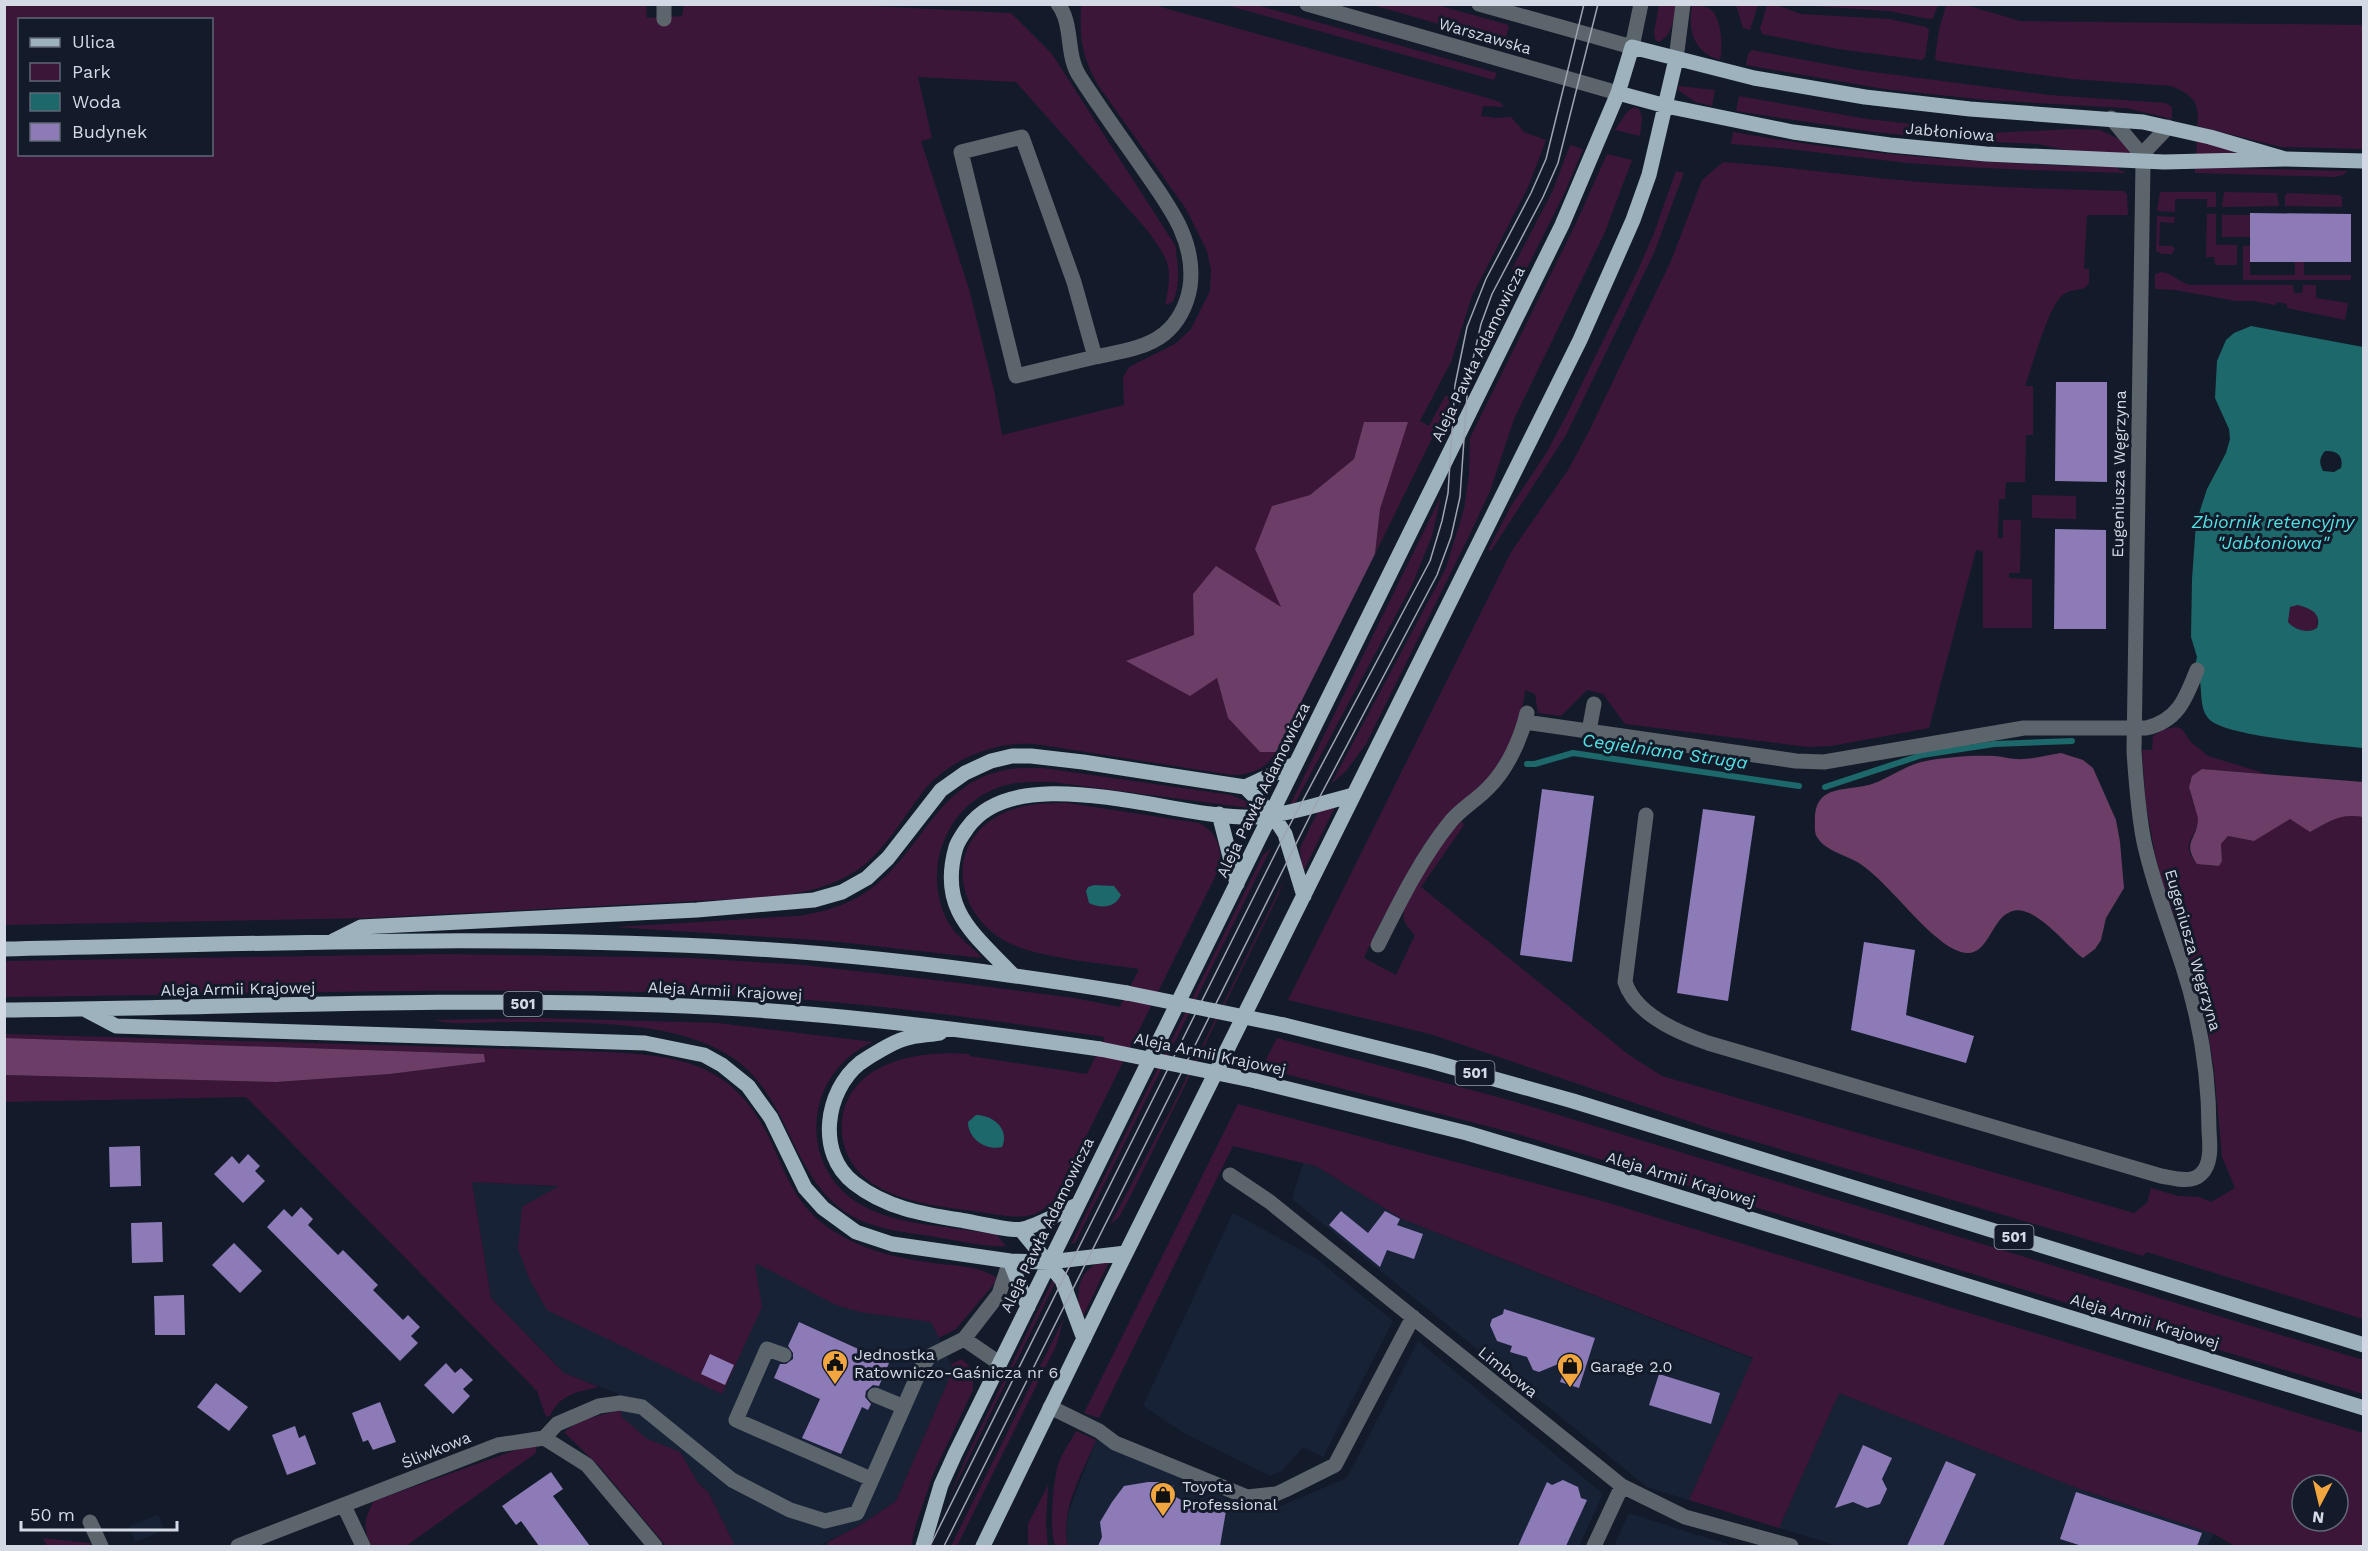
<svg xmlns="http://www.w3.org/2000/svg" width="2368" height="1551" font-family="'Work Sans',sans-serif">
<rect width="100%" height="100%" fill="#131b2a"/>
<path fill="#182237" d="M1303 1163 1316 1166 1402 1219 1753 1359 1689 1500 1647 1487 1292 1199Z
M472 1182 711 1194 836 1305 860 1312 932 1322 953 1370 896 1501 862 1524 818 1546H735L709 1493 698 1483 680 1452 647 1440 621 1416 619 1394 564 1373 491 1298Z
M1233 1213 1317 1259 1393 1321 1323 1457 1303 1447 1282 1471 1270 1476 1184 1433 1143 1406Z
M1418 1341 1603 1494 1579 1546H1068L1066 1525 1069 1511 1096 1440 1242 1505 1269 1511 1347 1478Z
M1839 1393 2077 1488 2214 1534 2207 1546H1838L1779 1528Z
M1629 1513 1688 1532 1734 1546H1614Z
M158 1515 164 1530 135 1542 129 1526Z"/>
<path fill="#3b1638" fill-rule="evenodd" d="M646 4 647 18 682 16 684 4 850 5 1011 13 1052 54 1175 245C1178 265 1181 283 1173 302L1165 305C1173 266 1170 262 1147 230L1016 82 918 77 932 138 921 141 969 289 994 390 1002 435 1124 405 1123 378 1129 367 1175 344 1191 329 1210 291 1211 270 1207 251 1186 209 1098 85C1081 54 1080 39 1081 5H1154L1491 99 1500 102 1504 107 1483 106 1481 116 1496 118 1511 117 1524 132 1546 140 1528 187 1472 296 1451 362 1420 421 1429 426 1445 396H1449V404L1375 554 1380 509 1407 422H1364L1354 459 1310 495 1272 506 1282 608 1193 594 1194 635 1217 677 1228 718 1260 752H1276C1267 769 1250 775 1232 775L1035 744C993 741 947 760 921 794 903 818 888 845 864 865 837 886 807 892 774 897L369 918 5 925 4 5ZM20 20H212V154H20Z
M1226 5H1257L1497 73 1494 80Z
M1373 5H1437L1509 25 1505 43Z
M1659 5H1677C1674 18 1672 37 1658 42L1655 39 1654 32Z
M1692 5C1697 5 1706 6 1710 9 1722 17 1723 48 1720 60 1693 52 1688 30 1692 5Z
M1736 5H1758L1750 30 1743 28Z
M1776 5 1801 14 1889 19 1926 27 1929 30 1925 57 1922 60 1838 49 1762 34 1760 29 1767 5Z
M1797 5H1938L1933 18 1929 19 1889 11Z
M1946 5H1966L2020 21 2363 25V149L2281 147 2197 126C2201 102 2191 94 2171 86L2072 79 1937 61 1935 58 1939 30Z
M1752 50 1858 70 2049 95 2166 103 2172 107V119L2126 108 1986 100 1884 89 1746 65 1748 54Z
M1679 86 1715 90 1712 106 1695 102 1678 90Z
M1739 96 1867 119 1988 132 1989 133 2072 129 2100 130 2119 139 2132 154 2075 152 2038 144 1967 141 1874 132 1736 111Z
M1634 107 1639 109 1642 117 1640 136 1615 130 1627 112Z
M1733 132C1860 155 1985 164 2114 167L2127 173C2054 171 1981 169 1908 163 1849 157 1790 148 1731 144Z
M2197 140 2242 153 2196 156Z
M1570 145 1583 149 1564 194 1523 276 1512 269 1553 190Z
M1607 154 1632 160 1605 232 1514 419 1490 491 1469 536 1366 744 1346 771 1331 784 1446 568 1464 509 1469 474 1470 438 1577 221Z
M1723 162C1785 166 1847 176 1909 181 1980 187 2051 189 2123 191L2127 194 2128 215H2087L2084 268 2089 269V283L2085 288C2077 290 2070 290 2063 295 2049 304 2032 367 2025 386H2033V435H2026L2025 482H2006L2005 499H1999L1998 538H2003V520H2021L2020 573H2009V578L2032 579V628H1983V551L1976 550 1929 728 1831 746 1808 747 1625 724 1603 694 1587 690 1561 716 1538 713 1535 694 1525 690C1519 770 1434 840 1391 905 1380 921 1372 940 1364 958L1396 975 1415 935C1411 931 1406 925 1404 920 1399 898 1447 838 1461 819L1464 825 1421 887 1629 1055 1662 1076 2134 1213 2147 1203 2151 1188 2178 1196 2199 1197 2211 1202 2235 1188 2222 1157 2214 1069 2206 1019 2196 978 2162 882 2155 854 2146 805 2142 750H2152L2153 736 2162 730 2176 727 2182 729 2190 741 2208 756 2267 774 2202 769 2190 781C2188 795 2196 805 2198 818 2200 828 2191 836 2189 844 2186 861 2206 868 2219 865L2222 861 2221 844 2228 836 2253 841 2290 819 2310 832C2330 821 2340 813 2363 817V1319L2147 1252 2143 1256 1712 1129 1430 1034 1288 1000 1511 552 1568 470 1588 433 1671 261 1702 180Z
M2195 167 2348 171 2343 175 2335 177 2195 173Z
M1676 171 1684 173 1654 253 1566 435 1491 551 1488 550 1511 506 1547 452 1567 414 1638 270 1654 233Z
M2160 192H2216V207H2207V199H2175V212L2157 211Z
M2224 192 2277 193 2279 206 2222 207Z
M2287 193 2339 195 2342 197V207L2285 206V196Z
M2207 214H2216V245H2237V265H2215L2214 257H2206Z
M2222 215H2250V237H2222Z
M2157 216 2175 217 2174 223 2160 222 2159 246H2172L2175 249 2172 254H2162L2156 251Z
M2243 246H2250V275H2295V262H2304V275H2351V280H2243Z
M2162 272C2173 273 2179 283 2191 285H2293L2294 293H2302L2303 285H2316V298L2348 303 2345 320 2287 308V304L2277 302 2275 305 2253 301H2236L2175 290 2155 289V274Z
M2032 495 2076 496V519L2032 518Z
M1441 496 1432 536 1412 585 1295 803 1290 805Z
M2298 605 2311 609 2318 615 2317 628C2308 634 2295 630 2288 622L2290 607Z
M1022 768H1043L1231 795 1255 805 1257 809 1052 782C1036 782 1021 781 1006 785 947 801 920 869 948 922 957 938 972 946 982 958L830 941 615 927 797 916C827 912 854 903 877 884 929 841 941 773 1022 768Z
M1338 801 1304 870H1302L1300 848 1319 809Z
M1067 803 1199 823C1219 833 1224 853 1217 873L1056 1197C1049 1206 1038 1215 1026 1216 1011 1218 995 1214 981 1212 942 1207 886 1202 858 1171 846 1157 840 1139 842 1120 850 1060 921 1050 969 1054L970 1056 1087 1074 1105 1037C967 1016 827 997 686 993 459 986 232 995 5 997L4 961 444 954 690 958 803 965 952 982 1074 998 1120 1007 1139 969C1101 963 1030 958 1000 938 956 909 946 847 996 817 1017 804 1043 803 1067 803Z
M1271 848 1075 1243 1071 1244 1263 855Z
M1284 880 1278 896 1130 1197 1119 1217 1110 1225 1171 1109Z
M540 1018 718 1023 873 1042C845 1054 824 1079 818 1110 814 1131 817 1153 828 1172 860 1229 941 1223 997 1235L1006 1246C987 1248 951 1239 930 1236 902 1232 872 1229 847 1213 787 1174 791 1090 725 1053 663 1018 572 1023 502 1022 481 1022 454 1026 434 1020Z
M5 1034 579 1051C668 1055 732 1053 773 1146 790 1185 801 1213 840 1235 868 1252 900 1258 932 1263 953 1266 980 1265 998 1279L956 1329 939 1338 931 1322 860 1312 836 1305 758 1264 755 1266 762 1307 722 1394 547 1310 530 1280 518 1249 522 1207 559 1186 472 1182 491 1298 564 1373 599 1387C577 1392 560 1394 550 1416L546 1417 537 1391 246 1097 5 1102V1075L276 1082 390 1074 484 1062V1054L5 1038Z
M1277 1038 1516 1102 2363 1360V1394L1514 1133 1262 1068Z
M1238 1104 1609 1203 2363 1433V1546H2235L2214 1534 2077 1488 1839 1393 1779 1528 1689 1500 1753 1358 1402 1219 1316 1166 1233 1146 1099 1418 1084 1413ZM2302 1485H2338V1521H2302Z
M1105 1259 1109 1262 1083 1316 1079 1313C1077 1285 1078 1272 1105 1259Z
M1054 1278 1057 1279 949 1498 966 1457Z
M1064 1318 1056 1346 957 1546H951Z
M962 1359 973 1370V1390L934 1472 916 1524 911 1546H826L828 1542 862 1524 896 1501 953 1370 951 1364Z
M621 1410V1416L647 1439 680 1452 698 1483 709 1493 735 1546H666L601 1468 564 1432C580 1419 600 1415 621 1410Z
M1076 1431 1096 1440C1083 1472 1059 1511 1068 1546H1055C1049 1528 1053 1483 1058 1465 1062 1453 1071 1441 1076 1431Z
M536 1446V1453L406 1546H371C363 1527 364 1519 374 1501L524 1447Z
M1048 1485 1046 1524 1048 1546H1028V1524Z
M43 1538 90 1543 91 1546H47Z"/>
<path fill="#6c3d67" d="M1364 422H1408L1380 509 1375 554 1276 752H1260L1228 718 1217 678 1190 696 1126 661 1194 635 1193 594 1216 566 1281 607 1255 549 1272 506 1310 495 1354 459Z
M2061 753 2083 760 2093 768 2116 820 2120 842 2124 888 2106 918 2101 940 2095 949 2083 958C2066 946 2033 901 2010 912 1990 920 1988 960 1961 952 1930 943 1890 883 1859 863 1846 855 1825 851 1817 837 1814 833 1815 825 1815 820 1815 783 1847 792 1872 784 1890 778 1907 764 1926 761 1946 757 1974 755 1994 756 2001 756 2009 759 2016 759 2031 760 2047 755 2061 753Z
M2202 769 2363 782V817C2340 813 2330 821 2310 832L2290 819 2254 841 2228 836 2221 844 2222 861 2219 866 2197 864C2181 841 2198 840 2198 818L2189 787 2192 776Z
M5 1038 484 1054 485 1062 390 1074 276 1082 5 1075Z"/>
<path fill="#1c686a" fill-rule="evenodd" d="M2251 326 2363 347V748C2336 745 2222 737 2208 718 2197 704 2205 683 2195 665L2197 657 2191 637 2192 579 2196 523 2207 489 2226 453 2230 439 2229 429 2215 398 2217 361 2226 340 2234 333ZM2325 451C2337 450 2344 456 2341 468L2334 472 2323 471C2319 463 2319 458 2325 451ZM2298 605C2311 609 2322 613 2317 628 2308 634 2295 630 2288 622L2290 607Z
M1094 885 1114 886 1121 895C1115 908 1101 909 1089 903L1086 891 1088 887Z
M976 1115C993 1115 1010 1129 1002 1147 986 1151 968 1139 968 1122Z"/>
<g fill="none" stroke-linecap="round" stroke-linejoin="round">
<path stroke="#1c686a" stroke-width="6" d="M1527 764H1535L1573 753 1799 786
M1825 787 1922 755 1994 744 2072 741"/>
</g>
<path fill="#8c7bb6" d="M2250 213 2351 214V262H2250Z
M2056 382H2107V482L2055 481Z
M2055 529 2106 530V629H2054Z
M1542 789 1594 796 1572 962 1520 955Z
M1703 809 1755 816 1728 1001 1677 993Z
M1864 942 1915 950 1906 1015 1974 1036 1966 1063 1851 1030Z
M140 1146 141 1186 110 1187 109 1147Z
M248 1154 260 1166 255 1171 265 1181 243 1203 214 1174 232 1156 239 1164Z
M301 1207 313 1219 308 1225 338 1255 343 1250 378 1285 373 1290 403 1320 408 1315 420 1327 411 1336 418 1343 400 1361 267 1227 284 1209 292 1217Z
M1341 1211 1368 1233 1385 1211 1400 1219 1397 1225 1423 1234 1414 1259 1387 1250 1380 1267 1329 1225Z
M162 1222 163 1262 132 1263 131 1223Z
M234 1243 262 1271 240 1293 212 1265Z
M184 1295 185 1335H155L154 1296Z
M1504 1309 1595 1338 1579 1388 1560 1382 1568 1360 1539 1372 1533 1370 1527 1357 1510 1352 1512 1346 1497 1341 1490 1325 1492 1319 1503 1314Z
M799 1322 889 1363 879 1386 873 1385 866 1391 865 1397 871 1404 868 1410 862 1407 841 1454 802 1438 820 1399 774 1378 780 1364H786L793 1359V1353L788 1346Z
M710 1354 734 1365 725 1385 701 1374Z
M446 1363 455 1373 461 1368 473 1380 463 1389 470 1396 453 1414 424 1385Z
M1659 1374 1720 1393 1711 1424 1649 1405Z
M216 1383 248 1407 229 1431 197 1407Z
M380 1402 396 1442 373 1450 368 1440 363 1442 352 1413Z
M295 1426 299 1438 305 1435 316 1464 287 1475 272 1435Z
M1863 1445 1892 1458 1882 1479 1887 1489 1880 1504 1867 1508 1853 1502 1835 1508Z
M1946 1461 1976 1474 1943 1546H1907Z
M551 1472 563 1489 553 1496 590 1546H539L521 1521 516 1525 502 1506Z
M1563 1480 1578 1487 1581 1498 1587 1500 1566 1546H1518L1547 1482 1552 1485Z
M1148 1482H1160L1174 1486 1172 1495 1189 1504 1226 1511 1220 1546H1098L1102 1537 1100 1522 1112 1502 1124 1486Z
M2076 1492 2202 1533 2197 1546H2082L2060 1539Z"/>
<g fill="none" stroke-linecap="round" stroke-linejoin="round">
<path stroke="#5c656b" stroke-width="15" d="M664 4V19
M1058 4C1074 25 1065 55 1080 77 1098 105 1118 133 1137 160 1164 200 1197 237 1190 287 1187 305 1178 323 1164 334 1145 349 1118 352 1095 357L1074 282 1022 137 961 152 1016 376 1095 357
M1307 4 1618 93
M1479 4 1632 47 1641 4
M1676 59 1683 4
M2111 118 2136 148 2143 162
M1525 722 1796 761 1824 762 2024 728H2146C2178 721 2186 698 2197 670
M1589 731 1594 704
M1646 815 1625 982C1635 1014 1679 1033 1708 1043L2161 1176C2173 1178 2191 1184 2201 1174 2212 1164 2210 1144 2209 1131 2209 1074 2200 1018 2182 964 2169 924 2153 884 2144 842 2138 812 2136 782 2134 751L2143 162 2147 149 2168 127
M1378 945C1399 903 1421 858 1451 821 1462 808 1477 800 1489 787 1507 769 1521 739 1527 713
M1230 1175 1270 1202 1622 1486 1685 1517 1791 1546
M964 1339 999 1363
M784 1355 767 1349 736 1420 871 1479
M875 1395 904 1407
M1050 1407 1099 1431 1115 1443 1247 1497 1276 1494 1285 1490 1335 1465 1413 1317
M544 1438 557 1424 599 1406 620 1403 642 1407 732 1480 790 1510 825 1521 857 1513 921 1368 930 1356 964 1339 999 1294 1010 1261
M544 1438 587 1465 655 1546
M344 1506 363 1546
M90 1522 101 1546
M238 1546 498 1445 544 1438
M1594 1546 1622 1486"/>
<path stroke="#9db2bd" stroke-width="15" d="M1618 93 1666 106 1793 132 1890 145 1986 154 2164 162 2285 159 2364 161
M1245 787 1272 814 1285 834 1304 896
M1219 814 1237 884
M333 941 361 927 697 910 814 900 842 892 867 878 888 858 941 790 965 773 991 761 1012 756H1031L1083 762 1245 787 1295 764
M4 949C249 944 495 934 740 948 870 955 999 972 1127 993
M1012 974C973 933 938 909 956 847 959 839 963 834 968 827 1020 756 1180 821 1256 817 1288 815 1322 803 1353 795
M84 1009 116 1026 645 1043 704 1055 722 1065 748 1086 771 1118 805 1188 823 1208 856 1232 892 1244 1010 1261 1049 1262 1126 1253
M4 1010C223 1008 442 997 661 1005 808 1010 954 1028 1100 1049
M1284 1025 1430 1061 1573 1101 2364 1345
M940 1033C928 1035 915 1035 904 1039 893 1042 870 1056 860 1063 825 1091 816 1154 854 1183 886 1208 922 1214 960 1220 973 1222 1013 1232 1023 1229 1041 1224 1060 1213 1077 1205
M1256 1081 1467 1133 1575 1165 2364 1408
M1021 1230 1062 1280 1084 1339
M1010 1261 1028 1307
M923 1546 941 1485 955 1454 1562 225 1618 93 1632 47 1754 78 1865 97 1970 109 2143 122 2210 137 2285 159
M983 1546 1109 1287 1580 340 1633 220 1649 175 1676 59"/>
<path stroke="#9ea4b0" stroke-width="1.5" d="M930 1546 1285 834 1430 561 1442 521 1448 493 1455 385 1467 327 1486 279 1531 193 1546 159 1584 4
M944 1546 1316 804 1437 575 1451 537 1460 497 1468 381 1481 324 1492 294 1543 197 1558 163 1598 4"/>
<path stroke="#9db2bd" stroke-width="15" d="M1127 993 1284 1025
M1100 1049 1256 1081"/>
</g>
<defs>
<symbol id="civic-pin" viewBox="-11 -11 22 30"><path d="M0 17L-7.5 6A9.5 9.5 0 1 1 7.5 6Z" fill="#f1a63f" stroke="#131b2a"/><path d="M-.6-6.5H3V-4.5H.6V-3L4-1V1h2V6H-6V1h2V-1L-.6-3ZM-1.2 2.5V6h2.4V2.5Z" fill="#111"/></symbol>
<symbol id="shop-pin" viewBox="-11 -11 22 30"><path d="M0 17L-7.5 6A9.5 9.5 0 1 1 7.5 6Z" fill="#f1a63f" stroke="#131b2a"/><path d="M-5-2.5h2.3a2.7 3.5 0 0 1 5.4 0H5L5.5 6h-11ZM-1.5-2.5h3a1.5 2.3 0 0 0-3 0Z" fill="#111"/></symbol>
</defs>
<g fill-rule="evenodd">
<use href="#civic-pin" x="820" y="1348" width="30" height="40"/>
<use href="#shop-pin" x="1555" y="1351" width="30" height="40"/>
<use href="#shop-pin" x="1148" y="1480" width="30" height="40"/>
</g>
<g text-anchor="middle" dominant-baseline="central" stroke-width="6" stroke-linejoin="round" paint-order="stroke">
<g fill="#131b2a" stroke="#9aa1ad" stroke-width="1.5">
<rect x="503.5" y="992" width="39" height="24" rx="4.5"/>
<rect x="1455.5" y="1061" width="39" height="24" rx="4.5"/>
<rect x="1994.5" y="1225" width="39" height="24" rx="4.5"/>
</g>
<g font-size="15" font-weight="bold" fill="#d4dae5">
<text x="523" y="1004">501</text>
<text x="1475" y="1073">501</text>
<text x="2014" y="1237">501</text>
</g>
<g font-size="16" fill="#d4dae5" stroke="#131b2a">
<text transform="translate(1485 36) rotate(16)">Warszawska</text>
<text transform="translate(1950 132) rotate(5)">Jabłoniowa</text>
<text transform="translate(1478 354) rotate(-64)">Aleja Pawła Adamowicza</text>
<text transform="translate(2119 474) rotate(-89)">Eugeniusza Węgrzyna</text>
<text transform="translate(1263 790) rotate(-64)">Aleja Pawła Adamowicza</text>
<text transform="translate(2193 950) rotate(74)">Eugeniusza Węgrzyna</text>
<text transform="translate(238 989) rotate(-1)">Aleja Armii Krajowej</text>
<text transform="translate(725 991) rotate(3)">Aleja Armii Krajowej</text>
<text transform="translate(1210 1054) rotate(12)">Aleja Armii Krajowej</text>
<text transform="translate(1681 1179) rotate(17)">Aleja Armii Krajowej</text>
<text transform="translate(1047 1225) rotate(-64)">Aleja Pawła Adamowicza</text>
<text transform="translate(2145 1321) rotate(17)">Aleja Armii Krajowej</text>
<text transform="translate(1508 1372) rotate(39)">Limbowa</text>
<text transform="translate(436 1450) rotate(-22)">Śliwkowa</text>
</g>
<g font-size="16" fill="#d4dae5" stroke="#131b2a" text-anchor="start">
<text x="854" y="1354">Jednostka<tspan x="854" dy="18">Ratowniczo-Gaśnicza nr 6</tspan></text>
<text x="1590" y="1366">Garage 2.0</text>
<text x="1182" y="1486">Toyota<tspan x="1182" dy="18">Professional</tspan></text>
</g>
<g font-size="18" font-style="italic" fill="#54e1e4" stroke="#131b2a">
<text x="2273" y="521">Zbiornik retencyjny<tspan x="2273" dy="21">"Jabłoniowa"</tspan></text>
<text transform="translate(1665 751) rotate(8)">Cegielniana Struga</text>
</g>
</g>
<rect width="2368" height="1551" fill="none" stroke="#d4dae5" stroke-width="12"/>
<rect x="18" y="18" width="195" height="138" fill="#131b2a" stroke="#606775" stroke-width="1.5"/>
<rect x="30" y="38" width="30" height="9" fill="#9db2bd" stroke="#606775" stroke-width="1.5"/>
<text x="72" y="48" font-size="18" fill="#d4dae5">Ulica</text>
<rect x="30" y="63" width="30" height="18" fill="#3b1638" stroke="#606775" stroke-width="1.5"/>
<text x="72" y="78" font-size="18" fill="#d4dae5">Park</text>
<rect x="30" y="93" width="30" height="18" fill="#1c686a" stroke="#606775" stroke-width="1.5"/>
<text x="72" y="108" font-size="18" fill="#d4dae5">Woda</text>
<rect x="30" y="123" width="30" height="18" fill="#8c7bb6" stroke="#606775" stroke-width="1.5"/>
<text x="72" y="138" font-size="18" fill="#d4dae5">Budynek</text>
<g transform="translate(2320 1503) rotate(187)"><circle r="28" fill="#131b2a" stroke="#606775" stroke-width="1.5"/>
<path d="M0-4.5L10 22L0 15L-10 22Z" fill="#f1a63f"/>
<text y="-9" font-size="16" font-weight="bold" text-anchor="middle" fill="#d4dae5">N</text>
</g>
<path d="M21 1521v9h156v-9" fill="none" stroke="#d4dae5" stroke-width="3"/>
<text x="30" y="1521" font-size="18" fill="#d4dae5" stroke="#131b2a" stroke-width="4.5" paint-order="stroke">50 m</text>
</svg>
